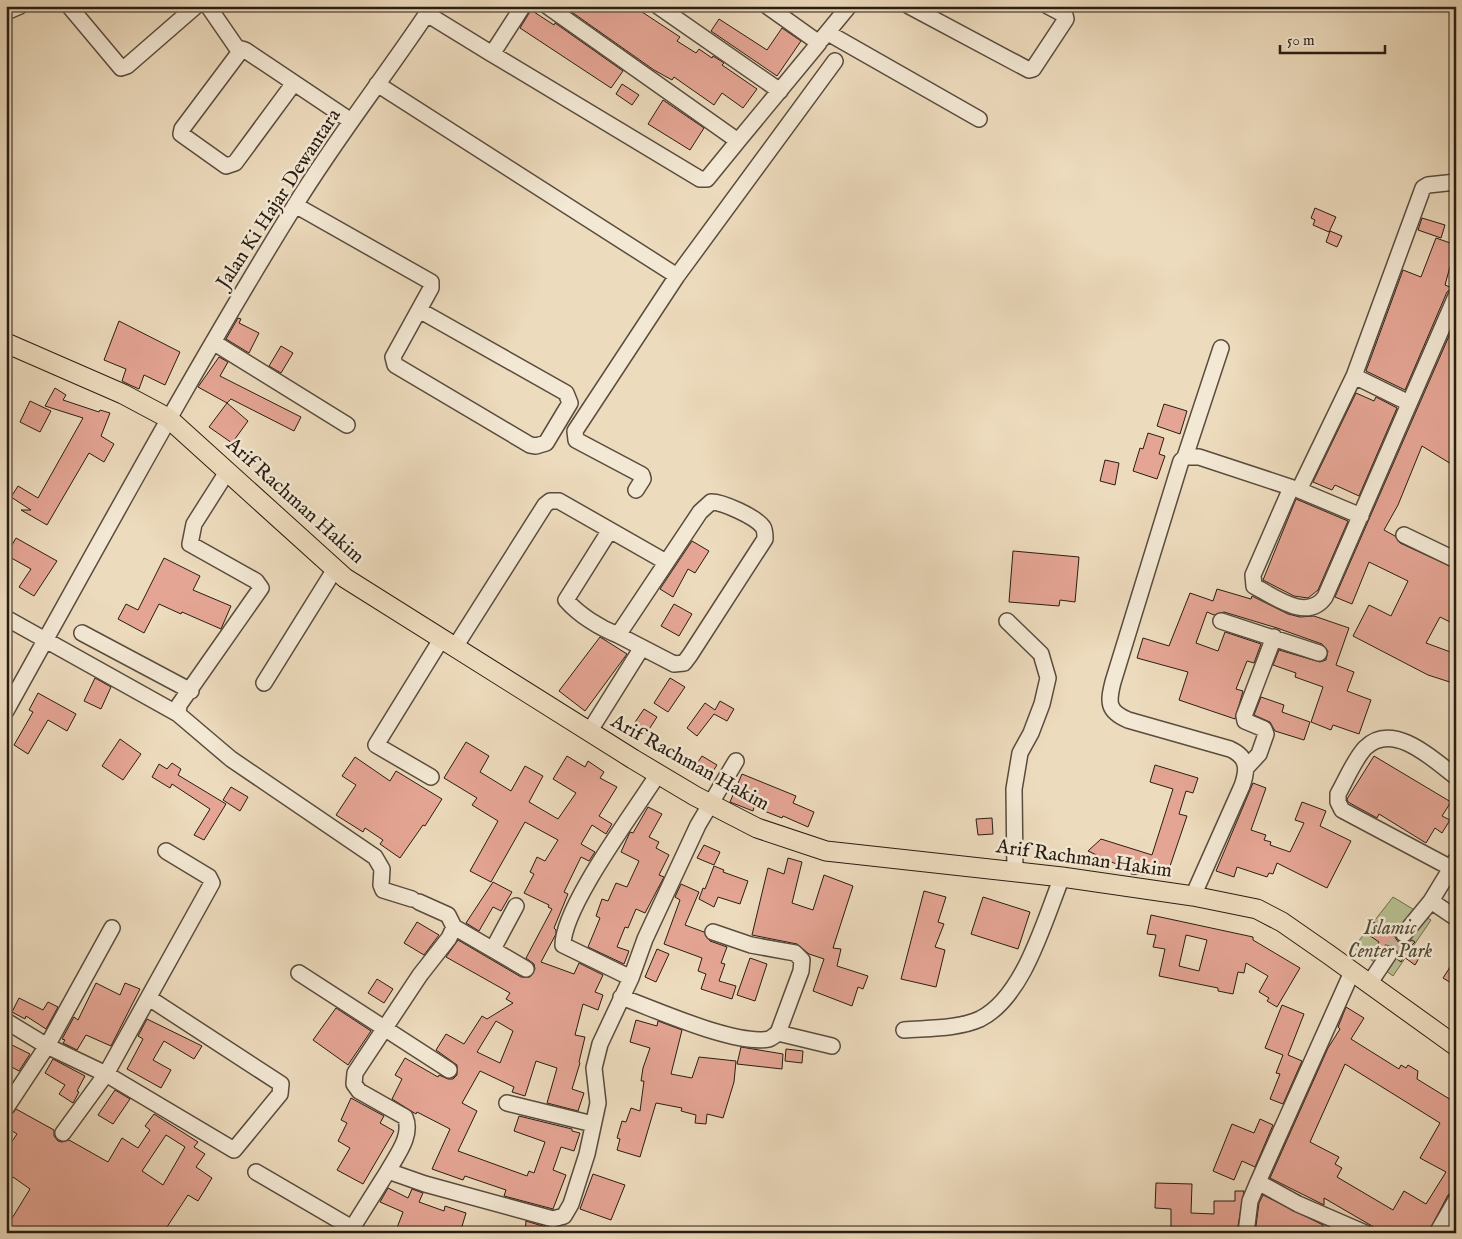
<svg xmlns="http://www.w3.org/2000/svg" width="1462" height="1239" font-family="'IM FELL English',serif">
<rect width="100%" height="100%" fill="#eddbbd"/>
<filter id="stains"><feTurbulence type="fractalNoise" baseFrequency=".004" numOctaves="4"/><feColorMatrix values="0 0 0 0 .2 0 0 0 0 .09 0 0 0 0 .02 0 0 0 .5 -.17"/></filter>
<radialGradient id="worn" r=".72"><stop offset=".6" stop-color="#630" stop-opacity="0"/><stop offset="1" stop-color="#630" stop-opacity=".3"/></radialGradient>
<path fill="#b8c091" stroke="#706e52" d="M1393 897 1431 920 1393 976 1354 947Z"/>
<path fill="#e5a594" stroke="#291d13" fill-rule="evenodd" d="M567 6H633L680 37 677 41 696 53 699 49 712 58 713 56 724 63 722 65 757 89 743 108 722 93 714 105 674 77 672 80 654 70 566 8Z
M531 10 554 25 555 23 623 71 611 88 520 28Z
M719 19 767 50 782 28 801 41 777 76 711 31Z
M622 84 639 95 632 105 616 94Z
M663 100 704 128 690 150 648 124Z
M1315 208 1336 217 1329 232 1313 225 1315 220 1311 218Z
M1422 218 1445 225 1441 238 1418 230Z
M1330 231 1342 236 1337 247 1326 242Z
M1436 238 1456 245 1445 285 1452 288 1447 292 1405 390 1366 371 1403 270 1421 277Z
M238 318 241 319 239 323 259 333 249 353 226 339Z
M1456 320V467L1422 446 1398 505 1384 530 1395 536 1400 543 1456 569V625L1440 617 1426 643 1456 654V684L1428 675 1353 636 1369 605 1391 616 1408 581 1369 562 1352 604 1335 597Z
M119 321 180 352 165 385 144 375 139 389 130 385 122 381 126 369 104 360Z
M281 346 293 353 281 373 269 366Z
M219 357 228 362 220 376 301 417 294 431 231 399 227 403 248 421 232 443 209 427 227 403 198 387Z
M55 388 66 395 63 400 99 412 100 410 110 413 101 436 114 444 104 462 89 453 47 525 21 510H31L11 497 18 486 38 498 83 418 45 406Z
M1356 393 1374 401 1376 397 1397 408 1359 496 1335 485 1332 490 1313 482Z
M30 401 51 411 40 432 20 422Z
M1164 404 1187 411 1180 434 1157 426Z
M1148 433 1164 438 1159 454 1165 456 1157 479 1133 471 1140 448 1143 449Z
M1105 460 1119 463 1115 485 1100 481Z
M1296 499 1348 521 1318 590 1308 598 1294 596 1263 580Z
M16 538 57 561 34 596 19 587 31 569 6 555Z
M692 541 709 551 695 573 688 569 673 597 660 589Z
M1013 551 1079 557 1075 602 1060 600 1059 606 1009 602Z
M164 558 200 576 193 590 231 606 221 629 182 612 181 614 159 604 144 633 118 619 126 604 138 610Z
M1217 589 1251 599 1252 596 1288 614 1300 617 1314 616 1349 628 1336 665 1354 672 1347 691 1371 700 1359 734 1333 725 1331 730 1311 722 1323 687 1295 677 1296 673 1273 665 1279 650 1320 662 1326 660 1328 651 1322 644 1277 628 1224 612 1214 615 1207 612 1196 643 1218 651 1225 632 1261 644 1254 663 1247 661 1236 689 1243 691 1235 719 1179 700 1188 672 1137 658 1143 638 1169 646 1190 593 1213 601Z
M674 604 692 614 679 636 661 626Z
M600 637 627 654 585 711 559 691Z
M95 678 111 687 101 709 84 701Z
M670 678 685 687 668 712 654 703Z
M38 693 76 714 67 731 48 720 28 754 14 745 33 712 29 710Z
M1261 697 1284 705 1282 712 1310 722 1304 740 1275 731 1270 722 1254 715Z
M720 701 734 709 727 721 714 714 697 736 687 728 705 703 715 710Z
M644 709 657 717 646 734 633 725Z
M120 739 141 754 123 780 102 766Z
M466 742 489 756 480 772 511 791 525 766 543 776 529 802 558 819 576 793 553 779 567 756 585 767 588 761 604 772 600 778 617 787 599 816 612 824 606 834 592 825 581 844 595 852 589 861 581 857 564 892 568 894 554 928 556 930V934L541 962 574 974 579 963 603 975 595 992 603 995 598 1010 583 1004 575 1035 585 1037 579 1062 580 1063 572 1089 584 1093 578 1111 547 1103 557 1068 536 1061 525 1096 512 1092 514 1087 480 1071 462 1103 477 1111 458 1151 527 1176 529 1171 534 1173 545 1142 514 1131 519 1116 572 1129V1131L580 1133 574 1151 561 1147 553 1170 566 1175 553 1209 504 1196 506 1190 465 1176 463 1180 432 1169 450 1129 417 1112 416 1114 392 1099 402 1079 395 1075 405 1058 438 1077 439 1075 448 1079H453L457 1075V1065L436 1050 446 1034 464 1044 482 1016 487 1019 513 1003 506 999 510 993 446 957 458 940 521 977H530L535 969 534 964 526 958 552 909 548 907 549 905 524 893 534 874 530 872 537 857 545 861 558 840 525 822 491 882 470 871 498 821 472 805 477 798 444 778ZM496 1021 513 1031 500 1063 477 1052Z
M702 756 717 765 709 777 694 768Z
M1374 756 1451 802 1442 816 1450 820 1442 833 1435 828 1426 843 1379 814 1377 818 1348 802 1347 799Z
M355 757 390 781 396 771 442 799 425 826 423 825 400 858 380 844 383 840 365 828 363 832 336 815 356 785 342 776Z
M172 763 181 769 178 775 226 804 204 840 194 835 210 809 172 784 170 788 152 777 159 764 167 769Z
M1155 765 1198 778 1193 793 1186 791 1179 814 1187 816 1166 878 1148 872 1147 875 1131 874V871L1088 851 1101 839 1152 855 1173 789 1150 782Z
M742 774 796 796 793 803 814 812 808 827 783 816 782 818 754 807 753 811 730 802Z
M1253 783 1266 788 1251 830 1266 835 1264 840 1271 842 1270 845 1290 852 1304 823 1295 820 1302 802 1326 811 1320 826 1351 841 1327 888 1277 863 1273 874 1269 873 1267 877 1237 867 1234 877 1216 871Z
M231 787 248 797 240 811 223 800Z
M648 807 662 814 649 837 659 842 656 848 669 855 659 875 664 877 645 913 636 909 628 928 625 927 617 947 629 951 624 964 588 947 600 918 596 916 602 899 608 901 616 883 627 887 639 861 621 852 630 832 633 833Z
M992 818 993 834 978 835 976 819Z
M704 845 720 852 714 865 697 858Z
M788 858 802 862 792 903 813 910 824 875 853 886 833 948 841 949 837 966 868 976 863 989 858 987 852 1006 813 991 824 959 809 954 797 944 752 935 768 868 784 874Z
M714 866 724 870 723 872 748 881 740 904 718 897 714 907 699 899 703 888 705 889Z
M493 882 512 892 501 911 493 907 479 931 466 923Z
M681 884 699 892 685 925 704 932 710 941 727 947 721 963 725 964 719 981 736 986 732 999 701 989 706 974 698 971 702 958 664 944 680 900 675 897Z
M924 891 946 897 938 922 944 924 935 947 945 950 936 987 901 979Z
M983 897 1030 912 1018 949 971 934Z
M1151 915 1253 937V940L1300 968 1277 1007 1267 1001 1269 998 1259 992 1268 976 1246 963 1244 973 1238 972 1233 994 1218 991V988L1159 976 1165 949 1153 947 1156 935 1147 934ZM1186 935 1207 940 1199 971 1179 966Z
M417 922 439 935 424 955 404 943Z
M1374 922 1387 931 1391 926 1396 929 1395 937 1398 942 1407 943 1412 940 1415 942 1411 946 1422 953 1415 965 1404 957 1401 962 1397 959 1398 950 1394 946 1385 945 1381 949 1377 946 1379 942 1366 933Z
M657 949 669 954 656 982 645 977Z
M750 958 767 964 755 1001 737 995Z
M1456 958V986L1443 978Z
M377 979 393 989 384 1003 368 993Z
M96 983 120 995 125 983 140 989 111 1046 86 1035 77 1050 63 1043 65 1040 62 1039 74 1017 78 1020Z
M19 998 43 1010 48 1002 58 1007 46 1029 26 1016 25 1019 12 1012Z
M1282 1005 1304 1014 1288 1055 1302 1061 1283 1104 1270 1099 1280 1074 1276 1073 1283 1055 1265 1048Z
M1346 1007 1364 1018 1351 1039 1399 1069 1401 1065 1406 1068 1408 1065 1418 1071 1417 1079 1456 1103V1191L1448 1195 1428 1233H1384L1324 1198V1205L1270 1178 1328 1048 1340 1029 1338 1027ZM1345 1064 1440 1123 1420 1158 1446 1172 1426 1204 1404 1191 1393 1210 1337 1177 1342 1168 1335 1164 1339 1157 1310 1142Z
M336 1008 371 1031 348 1065 313 1040Z
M147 1019 202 1046 194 1059 164 1041 153 1060 171 1070 161 1088 127 1069 143 1039 138 1036Z
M636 1020 657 1026 658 1021 682 1030 671 1074 692 1078 699 1057 736 1061 734 1082 723 1118 707 1114 706 1124 695 1123 696 1115 681 1111 682 1108 656 1103 640 1157 617 1150 620 1139 617 1138 622 1121 626 1122 631 1108 640 1111 644 1081H641L643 1068 650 1048 630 1042Z
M6 1042 30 1054 19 1071 6 1064Z
M741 1047 783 1054 782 1069 737 1064Z
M786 1049 803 1051 802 1063 785 1061Z
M53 1059 85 1076 77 1091 79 1092 73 1103 59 1094 65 1085 45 1073Z
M115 1090 130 1099 113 1124 98 1115Z
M351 1098 384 1116 380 1123 394 1131 363 1184 337 1170 350 1148 338 1141 347 1123 341 1120Z
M16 1109 54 1130V1136L58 1141 62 1142 69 1140 108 1162 122 1138 138 1148 150 1130 145 1126 154 1114 198 1142 194 1147 205 1154 196 1167 212 1178 198 1201 188 1195 163 1233H6V1228L30 1189 13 1177 6 1187V1150L17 1134 6 1127V1121ZM166 1135 185 1147 163 1185 142 1171Z
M1260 1119 1273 1125 1255 1167 1242 1161 1234 1180 1213 1171 1232 1124 1254 1133Z
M593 1174 625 1185 611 1220 580 1209Z
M1156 1183 1192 1184 1191 1213 1214 1214V1201H1235V1191H1244L1237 1232 1203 1233V1228L1171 1227V1209L1155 1208Z
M388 1188 408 1198 412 1189 423 1193 419 1202 444 1211 445 1206 466 1213 460 1233H395L403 1212 380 1202Z
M1263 1195 1323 1225 1322 1233H1255L1259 1203Z
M526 1221 549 1228 548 1233H525Z"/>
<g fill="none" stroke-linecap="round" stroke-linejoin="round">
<path stroke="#c6b59b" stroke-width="15" stroke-dasharray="15 8" stroke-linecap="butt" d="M1389 954 1404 934"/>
<defs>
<path id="minor" d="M69 6 121 68 127 66 196 6
M208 6 239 51
M523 6 492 54 700 179H707L738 141
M547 6 738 141 819 43 767 6
M658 6 780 91
M909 6 1029 70 1033 69 1066 19 1065 15 1048 6
M6 12 20 6
M427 14 492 54
M828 33 979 119
M821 40 849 6
M294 83 235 163 226 166 181 134 182 129 242 49 245 50 351 121
M377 84 677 276
M295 205 431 282V288L393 357 395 365 530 445 536 446 546 443 570 403 566 393 419 310
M213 342 347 425
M1354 376 1409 403
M1185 457 1221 348
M227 472 194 524 190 544 256 581 261 588 179 705 178 714 231 759 375 857 382 869 381 885 383 890 412 899
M1291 488 1253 575 1254 586C1275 597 1307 622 1325 597L1456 296
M636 490 643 479 642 475 576 440 575 431 677 276 835 61
M1299 490 1354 376 1423 188 1428 185 1456 182
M711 502C723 502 756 517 763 527 765 530 765 535 765 539L690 655 684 663 674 664 618 635 700 512Z
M610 530 566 600C579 615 600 628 618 635
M1404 535 1456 560
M6 618 178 714
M1007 621 1041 654 1048 678 1042 704 1031 733 1020 753 1014 789 1015 873
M1221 621 1319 653
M82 633 191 691
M455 647 545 505 550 501H559L666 562
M264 683 335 569
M6 711C100 542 192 372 294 207 336 138 387 74 432 6
M589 732 641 649
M1247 767 1259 754 1266 734 1264 729 1245 721 1244 716 1274 637
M431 777 376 745 442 638
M1451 868 1342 810 1338 802V794C1346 780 1354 760 1365 748 1393 720 1434 760 1456 777
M1193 896 1242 786C1248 769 1248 757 1230 749L1128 720C1107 711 1108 702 1113 682L1181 461 1185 457H1199L1299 490 1361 516
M1431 901 1456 918
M454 927 526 969
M112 928 47 1046 106 1074 234 1150 280 1094 281 1084 149 998
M1404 934 1431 901 1456 860
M493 949 516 906
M1352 972 1258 1182 1298 1204 1365 1233
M299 973 449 1070
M631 978 563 945C563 906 635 811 658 774
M1369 984 1389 954
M621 997C655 1009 735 1046 769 1039 772 1038 775 1035 778 1033L801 971 802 960 795 953 751 945 713 932
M6 1021 47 1046 6 1108
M904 1030C927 1028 958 1029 980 1019 1024 997 1044 921 1062 877
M778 1033 832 1046
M507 1103 593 1124
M63 1133 106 1074 212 883 209 877 166 851
M388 1171C397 1155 413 1135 405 1117L359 1091 354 1084 355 1073 420 975 449 938 454 927 448 915 419 902
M256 1172 352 1228
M349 1233 388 1171 425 1184 553 1219 564 1216 571 1204 587 1154 598 1103 594 1068 600 1044 631 978 645 939 698 825 736 761
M1246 1233 1250 1201 1258 1182
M1437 1233 1456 1200"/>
<path id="major" d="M6 343 123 394 168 418 345 578 633 759 695 796 757 828 826 851 1062 877 1193 896 1257 909 1282 922 1328 954 1456 1046"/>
</defs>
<use href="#minor" stroke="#5a4c3e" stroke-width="18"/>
<use href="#major" stroke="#291d13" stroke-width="21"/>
<use href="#minor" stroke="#f3e8d4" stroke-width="15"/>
<use href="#major" stroke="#eddbbd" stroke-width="19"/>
</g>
<g text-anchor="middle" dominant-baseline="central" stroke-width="5" stroke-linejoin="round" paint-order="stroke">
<g font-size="20" fill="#291d13" stroke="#f3e8d4">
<text transform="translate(279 199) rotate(-57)">Jalan Ki Hajar Dewantara</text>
<text transform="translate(295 501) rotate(42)">Arif Rachman Hakim</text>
<text transform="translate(690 763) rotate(29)">Arif Rachman Hakim</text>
<text transform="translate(1084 859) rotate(8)">Arif Rachman Hakim</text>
</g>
<g font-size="20" font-style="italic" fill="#544e39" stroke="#f3e8d4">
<text x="1390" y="928">Islamic<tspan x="1390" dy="23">Center Park</tspan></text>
</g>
</g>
<rect width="1462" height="1239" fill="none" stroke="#eddbbd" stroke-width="25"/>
<rect x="8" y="8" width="1447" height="1224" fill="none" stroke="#291d13" stroke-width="2.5"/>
<rect x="12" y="12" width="1437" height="1214" fill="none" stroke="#291d13"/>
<path d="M1280 45v8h105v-8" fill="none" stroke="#291d13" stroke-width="2.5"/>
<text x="1287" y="45" font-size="15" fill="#291d13" stroke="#f3e8d4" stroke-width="4" paint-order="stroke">50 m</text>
<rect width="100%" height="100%" filter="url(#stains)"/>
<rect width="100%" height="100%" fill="url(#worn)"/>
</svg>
